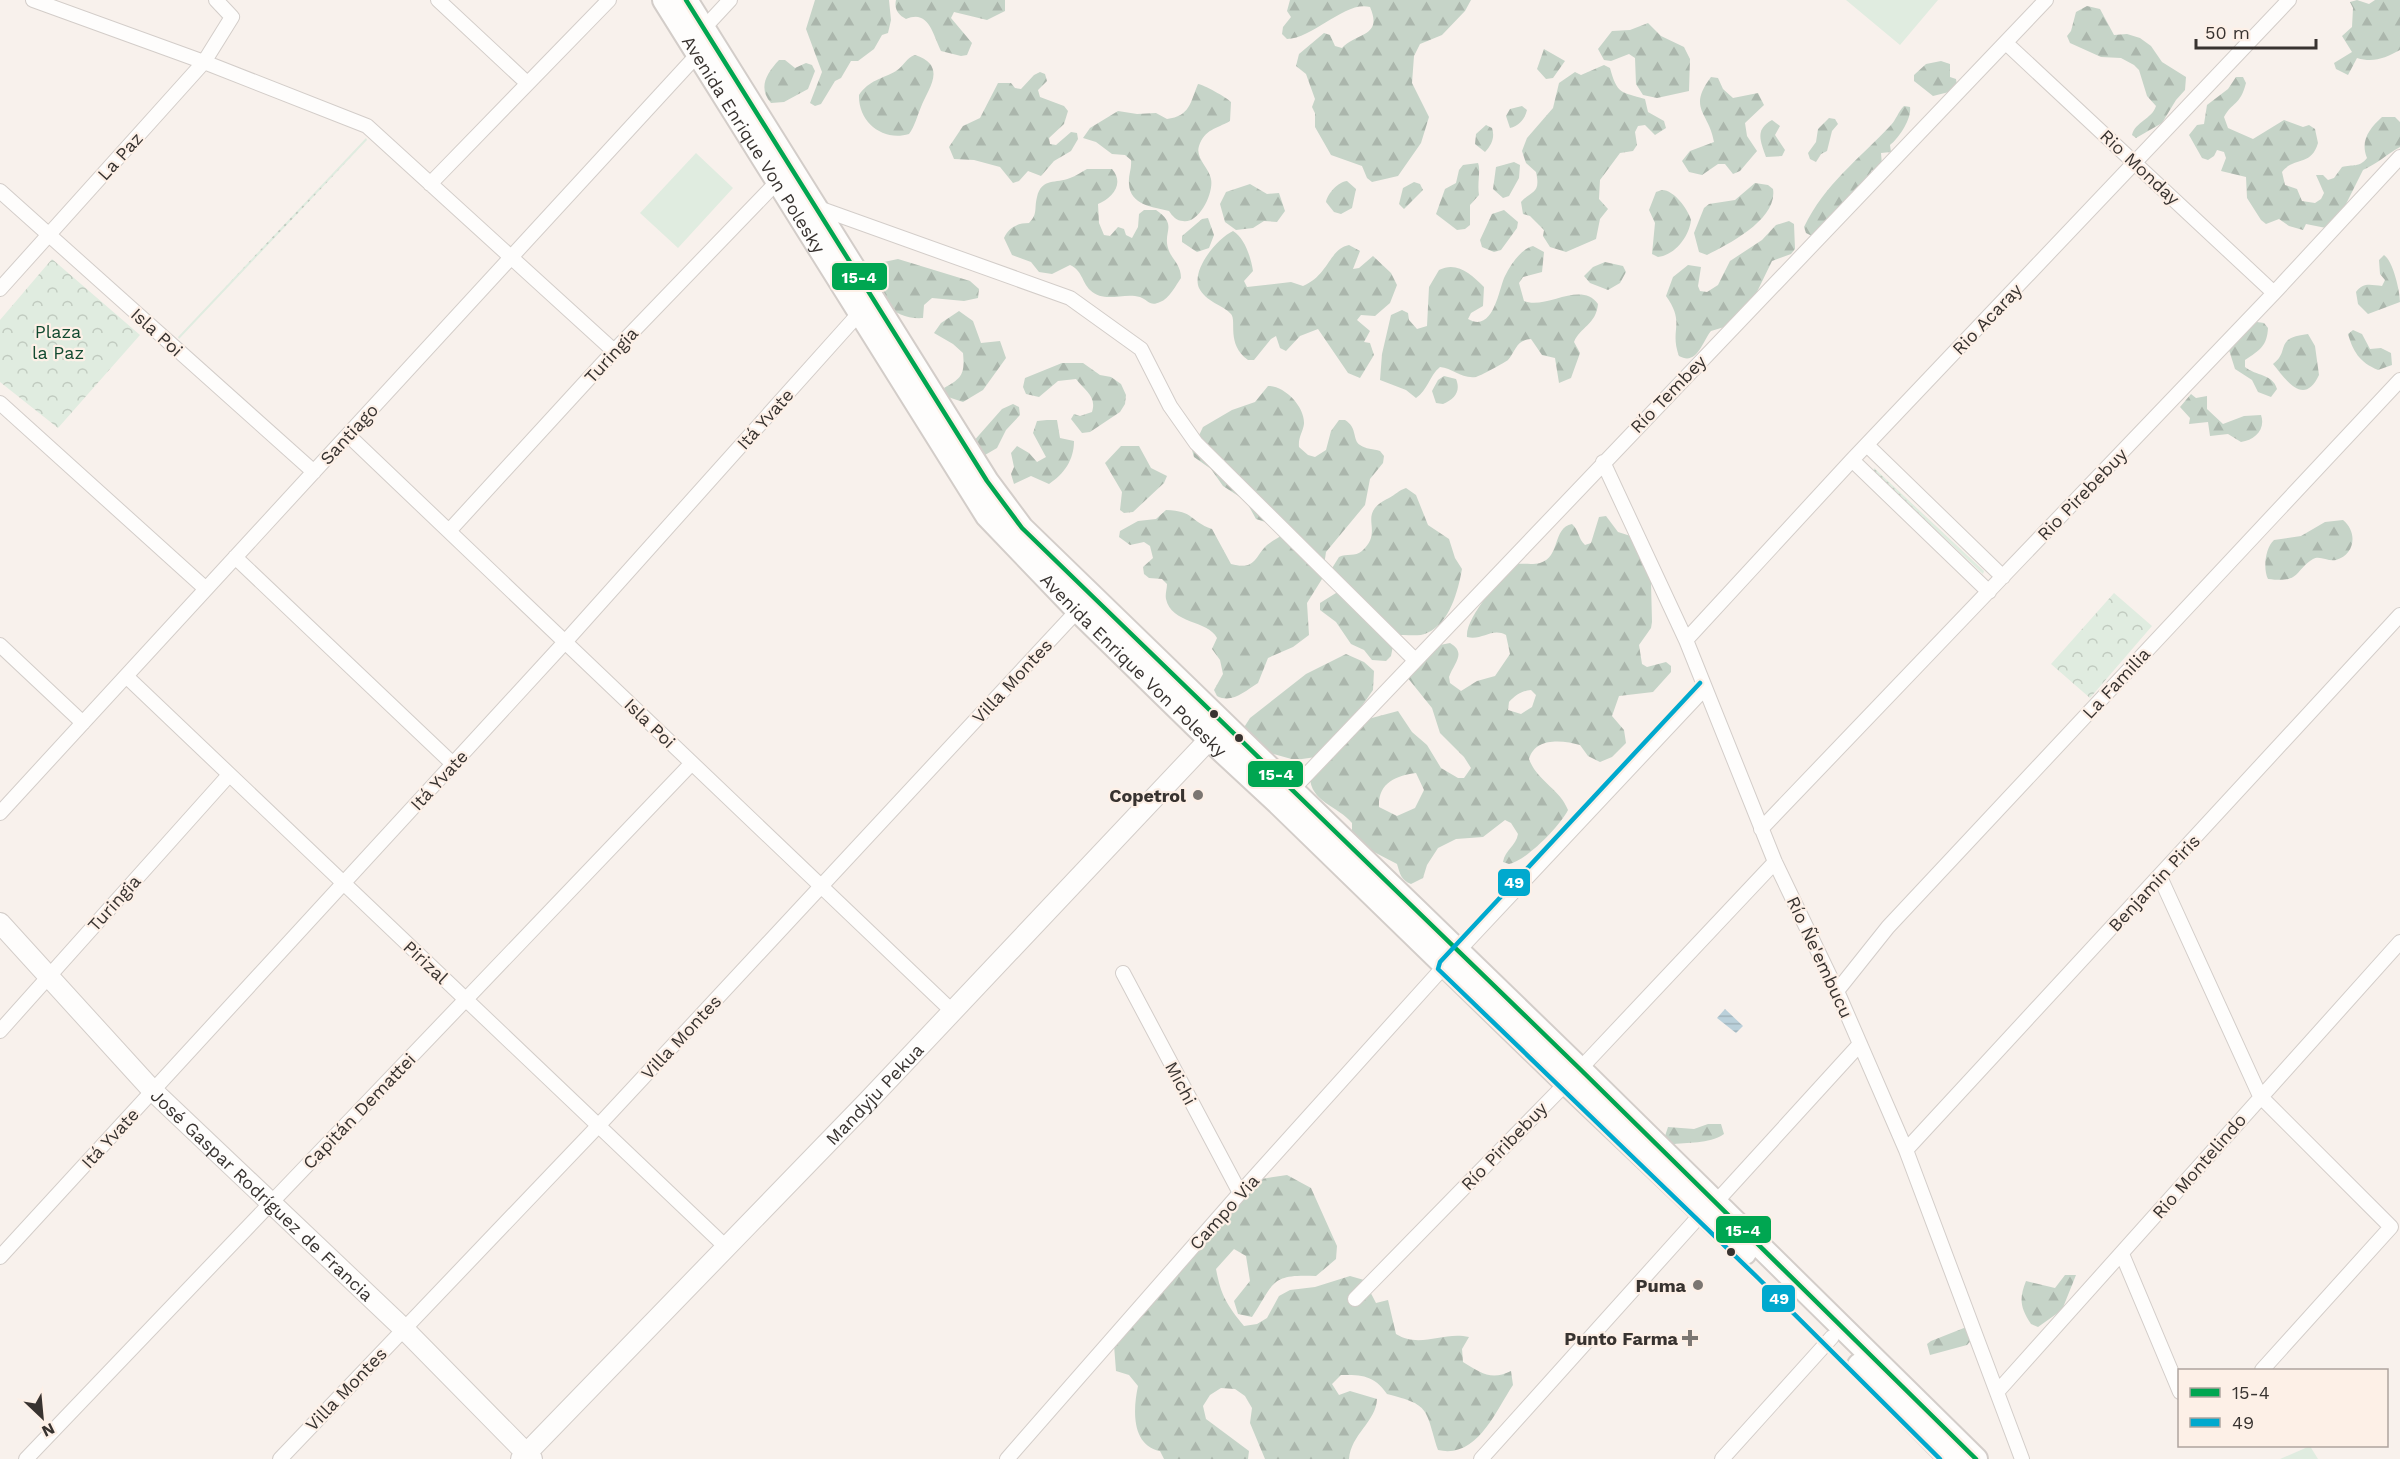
<svg xmlns="http://www.w3.org/2000/svg" width="2400" height="1459" font-family="'Work Sans',sans-serif">
<defs>
<pattern id="grass-dots" width="8" height="8" patternUnits="userSpaceOnUse" patternTransform="scale(1.5)"><rect width="8" height="8" fill="#e0ece0"/><path d="M2 2h.1M6 6h.1" fill="none" stroke="#c1cbc0" stroke-width="1.8" stroke-linecap="round"/></pattern>
<pattern id="forest-firs" width="22" height="20" patternUnits="userSpaceOnUse" patternTransform="scale(1.5)"><rect width="22" height="20" fill="#c6d4c8"/><path d="M5 1l3.5 6h-7zM16 11l3.5 6h-7z" fill="#abb6ac"/></pattern>
<pattern id="park-crowns" width="20" height="18" patternUnits="userSpaceOnUse" patternTransform="scale(1.5)"><rect width="20" height="18" fill="#e0ece0"/><path d="M2 6a3 3 0 1 1 6 0M12 15a3 3 0 1 1 6 0" fill="none" stroke="#c1cbc0"/></pattern>
<pattern id="water-rules" width="6" height="5" patternUnits="userSpaceOnUse" patternTransform="scale(1.5)"><rect width="6" height="5" fill="#bad0da"/><path d="M0 2.5h6" fill="none" stroke="#a1b3bb"/></pattern>
</defs>
<rect width="100%" height="100%" fill="#f8f1ec"/>
<path fill="url(#grass-dots)" d="M366 138 367 140 179 339 178 337Z
M1874 468 1984 571 1983 574 1873 471Z"/>
<path fill="url(#forest-firs)" fill-rule="evenodd" d="M815 0H889L891 20 888 33 882 35 874 49 858 61H851L841 78 835 81 821 104 815 106 810 103 822 72 806 29Z
M896 0H1005V11L987 20 954 12 951 18 972 43 967 55 961 56 941 51C933 35 929 9 906 19 898 15 894 9 896 0Z
M1290 0H1471L1465 11 1442 35 1420 44 1414 56 1412 83 1429 117 1421 143 1398 176 1372 182 1367 178 1362 166 1331 155 1315 127V113L1312 107 1315 99 1306 74 1296 66 1299 54 1324 33 1330 35 1335 46 1342 48C1357 32 1383 37 1370 7 1346 0 1314 38 1287 39L1282 34 1283 27 1291 17 1287 11Z
M2357 0 2369 4 2375 0H2400V50C2385 58 2374 63 2357 58L2348 75 2336 69 2334 63 2352 52 2342 36 2352 27 2353 8 2350 2Z
M2087 6 2100 9 2114 35 2127 34 2140 38 2151 46 2162 62 2186 77 2185 90 2176 100 2162 123 2136 138 2132 135C2135 122 2152 119 2156 106L2147 96 2139 70 2134 65 2121 58 2101 57 2070 43 2067 36 2071 31 2076 12Z
M1648 23 1661 36 1684 47 1690 59 1689 91 1657 98 1643 95 1636 84 1635 58 1629 54 1611 61 1604 60 1598 49 1612 31 1630 30Z
M1544 49 1565 61 1553 78 1546 79 1537 69Z
M915 55C949 66 927 90 921 107 917 116 915 126 909 134 883 142 858 122 859 95 869 80 882 79 896 71 904 66 906 58 915 55Z
M779 60H785L795 68 806 63 812 65 815 71 808 89 784 102 771 103C758 88 766 74 779 60Z
M1941 61 1950 64V77L1956 79 1957 85 1949 92 1933 96 1914 81V75L1926 64Z
M1604 65 1610 68C1617 94 1621 92 1645 99L1648 112 1664 121 1666 128 1655 135 1645 125 1638 126 1635 132 1637 145 1633 151 1620 153 1600 180 1599 199 1608 209 1600 219 1596 239 1566 252 1550 247 1543 236 1544 230 1530 216 1523 214 1521 202C1532 190 1541 194 1536 172L1526 163 1522 151 1527 138 1553 108 1559 83 1575 72 1581 75Z
M1040 72 1045 74 1047 81 1038 90 1040 97 1064 106 1068 111 1064 124 1049 138 1050 144 1056 145 1071 132 1077 133 1078 139 1071 151 1054 161 1041 176 1028 171 1019 181 1013 183 1000 167 974 160 954 159 949 147 963 126 980 118 998 83H1011L1015 88 1021 89 1034 75Z
M1711 77 1718 78 1723 89 1733 98 1758 93 1764 105 1745 123 1747 136 1757 151 1740 171 1733 174 1725 164H1718L1702 175 1689 172 1682 161 1690 151 1714 142C1709 112 1687 109 1711 77Z
M2236 77H2243L2246 83C2240 106 2232 102 2224 117L2228 128 2253 139 2284 120 2303 127 2309 125 2315 129 2318 143C2311 167 2294 156 2282 172L2285 185 2297 189 2302 201 2315 203 2321 199 2324 193 2316 175H2323L2328 180 2334 178 2342 167C2353 164 2359 168 2367 158 2360 141 2369 129 2382 117H2395L2400 122V147C2387 154 2377 164 2363 170L2341 214 2326 228 2306 224 2303 230 2289 226 2279 219 2266 224 2261 220 2247 198 2246 177 2221 171 2226 158 2224 152 2217 150 2214 156 2208 160 2202 158 2189 135 2197 125 2204 124 2207 105 2228 89Z
M1198 84C1204 85 1226 97 1231 102L1230 121C1216 129 1205 129 1199 146 1195 158 1209 168 1211 179 1214 193 1199 224 1183 221 1177 221 1172 216 1169 211 1153 207 1130 205 1129 184 1128 175 1132 169 1131 160L1125 155 1112 154 1096 142 1083 138 1090 128 1118 111 1137 114 1156 113 1167 119C1190 116 1190 103 1198 84Z
M1522 106 1527 110C1525 119 1519 126 1510 128L1506 116 1510 109Z
M1904 106 1910 107C1912 119 1898 139 1890 145L1891 152 1881 153 1882 165 1871 171V178L1812 236 1806 233 1804 227C1825 184 1858 160 1891 125 1896 120 1898 112 1904 106Z
M1829 118 1835 119 1838 124 1832 131 1827 151 1821 154 1816 162 1810 159 1808 153 1816 142 1818 129Z
M1772 120 1780 126 1775 135 1785 150 1782 156 1766 157C1761 142 1754 130 1772 120Z
M1486 125 1492 128C1495 137 1492 145 1485 152L1475 144 1476 134Z
M1514 162 1520 165 1519 178 1509 196 1503 198 1493 189 1496 167Z
M1478 163C1481 170 1477 183 1479 195L1470 205V225L1465 229 1457 230 1436 214 1445 189 1456 183 1459 170 1463 165Z
M1087 169H1112C1125 184 1112 198 1098 204L1099 223 1104 235 1110 236 1118 227 1124 229 1126 235 1132 238 1138 227 1139 214 1144 210H1156C1178 225 1163 231 1168 248 1171 259 1181 264 1181 278 1176 285 1169 299 1160 302 1150 307 1148 300 1140 297 1123 292 1105 304 1090 290 1082 282 1082 270 1070 265L1052 274 1039 272 1031 262 1012 255 1004 238C1009 227 1018 223 1029 223 1038 214 1034 209 1037 197 1042 177 1056 184 1070 178 1076 176 1081 172 1087 169Z
M1347 181 1356 189 1352 208 1341 214 1334 212 1326 202C1328 193 1338 182 1347 181Z
M1414 182 1420 184 1423 190 1404 209 1399 204 1403 188Z
M1755 183 1768 185 1773 189C1778 219 1729 244 1707 255L1699 252 1694 233 1704 208 1709 204 1735 200Z
M1250 184 1267 194 1279 193 1285 211 1277 222 1264 221 1253 228 1236 230 1225 222 1220 204 1226 192Z
M1662 190C1674 190 1688 209 1691 220 1689 237 1675 255 1658 257L1652 254 1655 223 1649 210 1656 192Z
M1504 210 1518 222 1517 228 1501 250 1494 252 1482 247 1480 240 1492 214Z
M1208 218 1214 235 1209 248 1197 252 1182 242V236L1202 219Z
M1789 221 1794 224 1795 249 1791 254 1772 261 1755 296 1731 325 1711 331C1702 342 1697 366 1679 356 1669 329 1686 324 1666 296L1673 277 1688 265 1701 267 1698 286 1700 291 1707 292 1718 285 1730 261 1762 240 1776 225Z
M1233 231C1245 238 1251 258 1253 271L1244 281 1247 287 1291 282 1303 286C1329 275 1329 249 1349 245L1360 251 1353 269 1359 268 1373 256 1391 273 1397 285 1390 303 1375 316 1361 315 1357 320 1370 331 1364 342 1370 343 1374 355 1360 378 1348 373 1318 329 1300 336 1286 351 1280 348 1276 336 1271 339 1254 360H1248C1226 344 1237 321 1231 314 1223 305 1206 302 1199 288 1191 269 1218 238 1233 231Z
M1533 246 1544 252 1542 272 1523 277 1519 283 1524 301C1546 310 1581 280 1598 304 1596 325 1580 327 1574 342L1580 353 1571 378 1559 383 1555 358 1542 355 1531 339C1516 340 1516 351 1508 360 1506 362 1478 377 1476 377 1461 379 1453 368 1440 367 1429 376 1428 390 1416 398L1406 390 1380 380 1382 354 1391 315 1402 310 1408 313 1409 320 1417 329 1427 326 1429 287 1439 270C1457 261 1471 274 1484 287L1483 306 1471 313 1468 319C1494 334 1499 287 1505 276 1511 264 1521 249 1533 246Z
M2384 255C2393 261 2400 291 2400 302L2368 314 2358 304 2356 292C2363 282 2371 285 2382 286L2385 280 2380 274 2379 260Z
M898 259 970 281 979 289 978 298 964 301 932 298 924 305 923 318C893 320 877 299 870 271L879 263Z
M1605 262 1623 266 1626 272 1620 283 1608 290 1590 283 1584 276 1593 267Z
M959 311 973 321 981 343 1000 341 1006 358 983 390 963 402 948 397 944 388C962 378 965 374 963 353L953 344 934 333 941 323Z
M2257 322 2264 323 2268 328C2267 346 2260 350 2245 360V367C2256 376 2273 374 2277 389L2271 397 2258 392 2252 380 2235 369 2229 350 2231 343Z
M2353 330 2362 334 2370 349 2381 348 2391 353 2392 365 2378 370C2359 362 2353 351 2348 334Z
M2308 334 2315 346 2319 375C2304 407 2286 380 2273 364 2291 351 2273 338 2308 334Z
M1062 363H1083L1100 375 1111 377 1121 384 1126 395 1125 404 1120 412 1090 432 1082 433 1071 419 1074 414 1080 416 1092 412C1097 396 1085 391 1076 379L1058 381 1039 397 1026 394 1023 387 1025 378Z
M1444 376 1456 379C1461 391 1455 399 1443 404L1436 403 1432 391 1438 380Z
M1268 386C1285 386 1305 407 1304 424 1303 432 1298 437 1299 447L1308 455 1315 457 1326 450 1331 431 1339 420H1345C1358 428 1352 440 1360 445 1365 449 1374 449 1380 451L1384 456 1383 463 1370 479 1365 505 1326 552 1322 579 1307 603 1309 635 1293 647 1268 658 1258 683C1245 691 1232 704 1217 696L1214 690 1223 674 1220 660 1212 649 1217 638C1208 620 1171 624 1166 599 1165 594 1167 589 1167 584L1162 579 1149 578 1144 574 1143 567 1153 558 1150 546 1144 542 1130 545 1119 537 1120 531 1138 521 1156 519 1166 510C1195 511 1189 521 1212 529L1231 564C1256 571 1255 556 1267 545 1272 541 1278 538 1284 534L1274 525 1256 519 1246 501 1223 486 1211 469 1194 457 1192 450 1203 427 1232 410 1255 402Z
M2191 394 2196 398 2207 396V409L2223 424 2244 416 2261 415C2266 429 2255 440 2241 442L2228 434 2210 436 2208 422 2189 424 2190 418 2180 407Z
M1013 404 1019 407 1020 415 1006 430 997 448 985 455 979 453 972 443 1002 409Z
M1047 420H1057L1060 438 1074 441C1074 460 1064 474 1049 484L1031 476 1014 484 1011 474 1014 467 1011 453 1017 446 1029 453 1037 462 1046 457 1033 433 1037 421Z
M1121 446H1139L1151 468 1167 476 1164 483 1133 512 1124 513 1120 510 1122 492 1105 463Z
M1406 488 1416 495 1428 525 1449 539 1455 558 1462 569C1458 591 1450 623 1427 633 1416 638 1405 633 1395 636L1391 656 1386 661 1372 660 1364 650 1351 644 1336 622 1320 610V603L1336 593 1342 592 1329 573 1339 557C1347 553 1355 557 1362 551 1386 529 1354 515 1389 498 1395 495 1399 490 1406 488Z
M1606 516 1618 532 1637 538 1651 582 1652 622 1651 628 1639 645 1642 664 1647 667 1666 662 1671 666V672L1653 692 1619 696 1612 716 1624 730 1626 743 1612 757 1600 762 1588 756 1580 745C1563 740 1535 737 1529 759 1537 781 1560 789 1568 810 1560 826 1526 861 1509 864L1503 862C1505 850 1516 846 1518 834L1511 823 1505 820 1483 837 1456 839 1438 848 1427 865 1423 878 1411 884C1401 880 1400 874 1397 864L1374 852 1352 836V823C1338 806 1309 802 1310 775L1368 719 1398 711 1412 732 1427 745 1441 768 1458 778H1464L1471 768 1464 757 1440 733 1432 708 1407 677 1430 647 1450 643C1467 653 1454 663 1449 677L1450 683 1461 691 1477 681 1495 676 1510 654 1506 635C1492 627 1482 641 1467 637 1465 617 1501 579 1515 564 1523 563 1532 565 1540 563 1561 557 1552 528 1572 524 1579 530 1578 539 1585 545L1591 543 1599 517ZM1531 690 1536 695 1532 707 1521 714 1508 710 1509 702C1516 695 1521 691 1531 690ZM1416 773 1424 790 1415 808 1397 816 1379 807C1378 783 1395 776 1416 773Z
M2343 520C2358 532 2355 555 2336 560 2328 562 2320 555 2313 559 2293 572 2301 583 2268 579 2263 569 2265 548 2274 540L2301 536 2325 522Z
M1346 654 1364 662 1374 671 1373 690 1357 713 1316 757 1295 760 1266 752 1243 729 1250 718 1306 674Z
M1708 1124H1721L1724 1134C1708 1145 1688 1141 1670 1145L1665 1136 1668 1127 1694 1129Z
M1287 1175 1311 1188 1337 1246 1336 1259 1316 1276C1270 1274 1275 1282 1252 1317L1238 1314 1234 1301 1250 1281 1246 1256 1234 1249 1216 1269C1221 1296 1227 1305 1244 1326L1257 1324 1267 1318 1279 1296 1290 1290 1315 1287 1350 1276 1364 1280 1376 1303 1388 1300 1396 1334C1420 1349 1443 1331 1469 1337L1462 1349 1463 1362C1481 1373 1491 1381 1511 1371L1513 1385C1495 1412 1477 1459 1438 1450 1425 1409 1431 1405 1387 1394 1374 1375 1362 1375 1341 1375L1332 1384 1339 1395 1350 1391 1377 1399C1376 1422 1351 1434 1349 1459H1265L1250 1423 1252 1408 1245 1396 1235 1389 1221 1388 1210 1395 1203 1406 1206 1419 1249 1451 1248 1459H1164L1160 1451C1131 1445 1133 1409 1138 1386L1129 1375 1116 1371 1114 1345 1119 1333 1193 1257 1235 1191 1261 1179Z
M2065 1275H2076L2062 1310 2038 1327 2031 1324C2020 1307 2019 1299 2026 1281L2055 1288Z
M1969 1326 1975 1336 1967 1345 1930 1355 1927 1344 1931 1341Z"/>
<path fill="url(#park-crowns)" d="M52 259 140 335 58 428 0 382V320Z
M2114 593 2152 626 2090 698 2051 664Z"/>
<path fill="#e0ece0" d="M1846 0H1938L1900 45Z
M696 153 733 188 678 248 640 213Z
M2310 1446 2318 1459H2280Z"/>
<path fill="url(#water-rules)" d="M1725 1009 1743 1026 1736 1033 1717 1018Z"/>
<g fill="none" stroke-linecap="round" stroke-linejoin="round">
<defs>
<path id="street" d="M33 0 204 62 367 126 614 351
M438 0 527 83
M2006 43 2274 293
M430 184 609 0
M0 191 314 472
M816 207 1070 298 1141 349 1170 406 1196 443 1415 660
M0 289 204 62 232 17 216 0
M0 403 206 589
M348 435 952 1011
M1867 445 2003 577
M1852 460 1989 592
M1603 462 1686 640 1775 862 1837 991 1906 1150 2022 1459
M449 531 614 351 777 182
M235 557 453 764
M1686 640 1852 460 2289 0
M0 645 83 723
M126 676 727 1248
M1292 790 2046 0
M0 813 698 54 704 28 730 0
M1761 829 2274 293 2400 157
M2160 877 2260 1096 2391 1227 2262 1370
M1123 973 1240 1193
M1837 991 1888 927 2400 380
M0 1031 229 775
M1906 1150 2400 615
M2122 1254 2180 1392
M0 1257 565 642 863 309
M1355 1299 1580 1069 1775 862
M1998 1391 2400 942
M26 1459 692 763
M280 1459 599 1125 1077 611
M1007 1459 1240 1193 1458 951 1705 688
M1481 1459 1703 1212 1716 1202 1860 1044
M1722 1459 1832 1337"/>
<g id="secondary">
<path id="s1" d="M0 923 153 1091 404 1329 532 1459"/>
<path id="s2" d="M521 1459 867 1102 1220 728"/>
</g>
<g id="primary">
<path id="s3" d="M664 0 987 516 1080 613 1209 739 1278 803 1566 1083 1745 1253"/>
<path d="M686 0 987 481 1022 528 1580 1069 1976 1459"/>
<path d="M1859 1365 1951 1459"/>
</g>
</defs>
<use href="#street" stroke="#d3cdc9" stroke-width="16"/>
<use href="#secondary" stroke="#d3cdc9" stroke-width="22"/>
<use href="#primary" stroke="#d3cdc9" stroke-width="26"/>
<use href="#street" stroke="#fefdfc" stroke-width="14"/>
<use href="#secondary" stroke="#fefdfc" stroke-width="20"/>
<use href="#primary" stroke="#fefdfc" stroke-width="22"/>
<defs>
<path id="bus-1" d="M686 0 987 481 1022 528 1580 1069 1976 1459"/>
<path id="bus-2" d="M1700 683 1440 962 1438 969 1758 1278 1940 1459"/>
</defs>
<use href="#bus-1" stroke="#fdf0e7" stroke-width="9"/>
<use href="#bus-2" stroke="#fdf0e7" stroke-width="9"/>
<use href="#bus-1" stroke="#00a651" stroke-width="4.5"/>
<use href="#bus-2" stroke="#00a9ce" stroke-width="4.5"/>
</g>
<g fill="#383330" stroke="#fdf0e7" stroke-width="2">
<circle cx="1214" cy="714" r="5"/>
<circle cx="1239" cy="738" r="5"/>
<circle cx="1731" cy="1252" r="5"/>
</g>
<g fill="#7b7672" stroke="#fdf0e7" stroke-width="2">
<circle cx="1198" cy="795" r="6"/>
<circle cx="1698" cy="1285" r="6"/>
<path d="M1687 1329h6v6h6v6h-6v6h-6v-6h-6v-6h6z"/>
</g>
<g text-anchor="middle" dominant-baseline="central" stroke-width="4.5" stroke-linejoin="round" paint-order="stroke">
<g font-size="18" fill="#383330" stroke="#fdf0e7">
<text stroke="none"><textPath href="#s3" startOffset="170">Avenida Enrique Von Polesky</textPath></text>
<text transform="translate(120 156) rotate(-48)">La Paz</text>
<text transform="translate(2140 167) rotate(43)">Rio Monday</text>
<text transform="translate(1987 319) rotate(-46)">Rio Acaray</text>
<text transform="translate(157 332) rotate(42)">Isla Poi</text>
<text transform="translate(611 355) rotate(-47)">Turingia</text>
<text transform="translate(1668 394) rotate(-46)">Río Tembey</text>
<text transform="translate(765 419) rotate(-48)">Itá Yvate</text>
<text transform="translate(349 434) rotate(-47)">Santiago</text>
<text transform="translate(2082 494) rotate(-46)">Rio Pirebebuy</text>
<text stroke="none"><textPath href="#s3" startOffset="818">Avenida Enrique Von Polesky</textPath></text>
<text transform="translate(1012 681) rotate(-47)">Villa Montes</text>
<text transform="translate(2116 683) rotate(-47)">La Familia</text>
<text transform="translate(650 723) rotate(44)">Isla Poi</text>
<text transform="translate(439 780) rotate(-47)">Itá Yvate</text>
<text transform="translate(2154 883) rotate(-47)">Benjamin Piris</text>
<text transform="translate(114 903) rotate(-48)">Turingia</text>
<text transform="translate(1820 957) rotate(65)">Río Ñe'embucu</text>
<text transform="translate(426 962) rotate(43)">Pirizal</text>
<text transform="translate(681 1037) rotate(-47)">Villa Montes</text>
<text transform="translate(1181 1083) rotate(62)">Michi</text>
<text stroke="none"><textPath href="#s2" startOffset="508">Mandyju Pekua</textPath></text>
<text transform="translate(359 1111) rotate(-46)">Capitán Demattei</text>
<text transform="translate(110 1138) rotate(-47)">Itá Yvate</text>
<text transform="translate(1504 1146) rotate(-46)">Río Piribebuy</text>
<text transform="translate(2199 1166) rotate(-49)">Rio Montelindo</text>
<text stroke="none"><textPath href="#s1" startOffset="378">José Gaspar Rodríguez de Francia</textPath></text>
<text transform="translate(1224 1212) rotate(-48)">Campo Via</text>
<text transform="translate(346 1389) rotate(-46)">Villa Montes</text>
</g>
<g font-size="18" fill="#124a30" stroke="#fdf0e7">
<text x="58" y="331">Plaza<tspan x="58" dy="21">la Paz</tspan></text>
</g>
<g font-size="18" font-weight="bold" fill="#383330" stroke="#fdf0e7" text-anchor="end">
<text x="1186" y="795">Copetrol</text>
<text x="1686" y="1285">Puma</text>
<text x="1678" y="1338">Punto Farma</text>
</g>
</g>
<g stroke="#fdf0e7" stroke-width="2">
<rect x="831" y="262" width="57" height="29" rx="6" fill="#00a651"/>
<rect x="1247" y="760" width="57" height="28" rx="6" fill="#00a651"/>
<rect x="1497" y="868" width="34" height="29" rx="6" fill="#00a9ce"/>
<rect x="1715" y="1215" width="57" height="29" rx="6" fill="#00a651"/>
<rect x="1761" y="1284" width="35" height="29" rx="6" fill="#00a9ce"/>
</g>
<g font-size="16" text-anchor="middle" font-weight="bold" fill="#fff">
<text x="859" y="283">15-4</text>
<text x="1276" y="780">15-4</text>
<text x="1514" y="888">49</text>
<text x="1743" y="1236">15-4</text>
<text x="1779" y="1304">49</text>
</g>
<rect x="2178" y="1369" width="210" height="78" fill="#fdf0e7" stroke="#aea49e" stroke-width="1.5"/>
<rect x="2190" y="1388" width="30" height="9" fill="#00a651" stroke="#aea49e" stroke-width="1.5"/>
<text x="2232" y="1399" font-size="18" fill="#383330">15-4</text>
<rect x="2190" y="1418" width="30" height="9" fill="#00a9ce" stroke="#aea49e" stroke-width="1.5"/>
<text x="2232" y="1429" font-size="18" fill="#383330">49</text>
<g transform="translate(42 1417) rotate(154)" stroke="#fdf0e7" stroke-width="4.5" paint-order="stroke">
<path d="M0-4.5L10 22L0 15L-10 22Z" fill="#383330"/>
<text y="-9" font-size="16" font-weight="bold" text-anchor="middle" fill="#383330">N</text>
</g>
<path d="M2196 39v9h120v-9" fill="none" stroke="#383330" stroke-width="3"/>
<text x="2205" y="39" font-size="18" fill="#383330" stroke="#fdf0e7" stroke-width="4.5" paint-order="stroke">50 m</text>
</svg>
